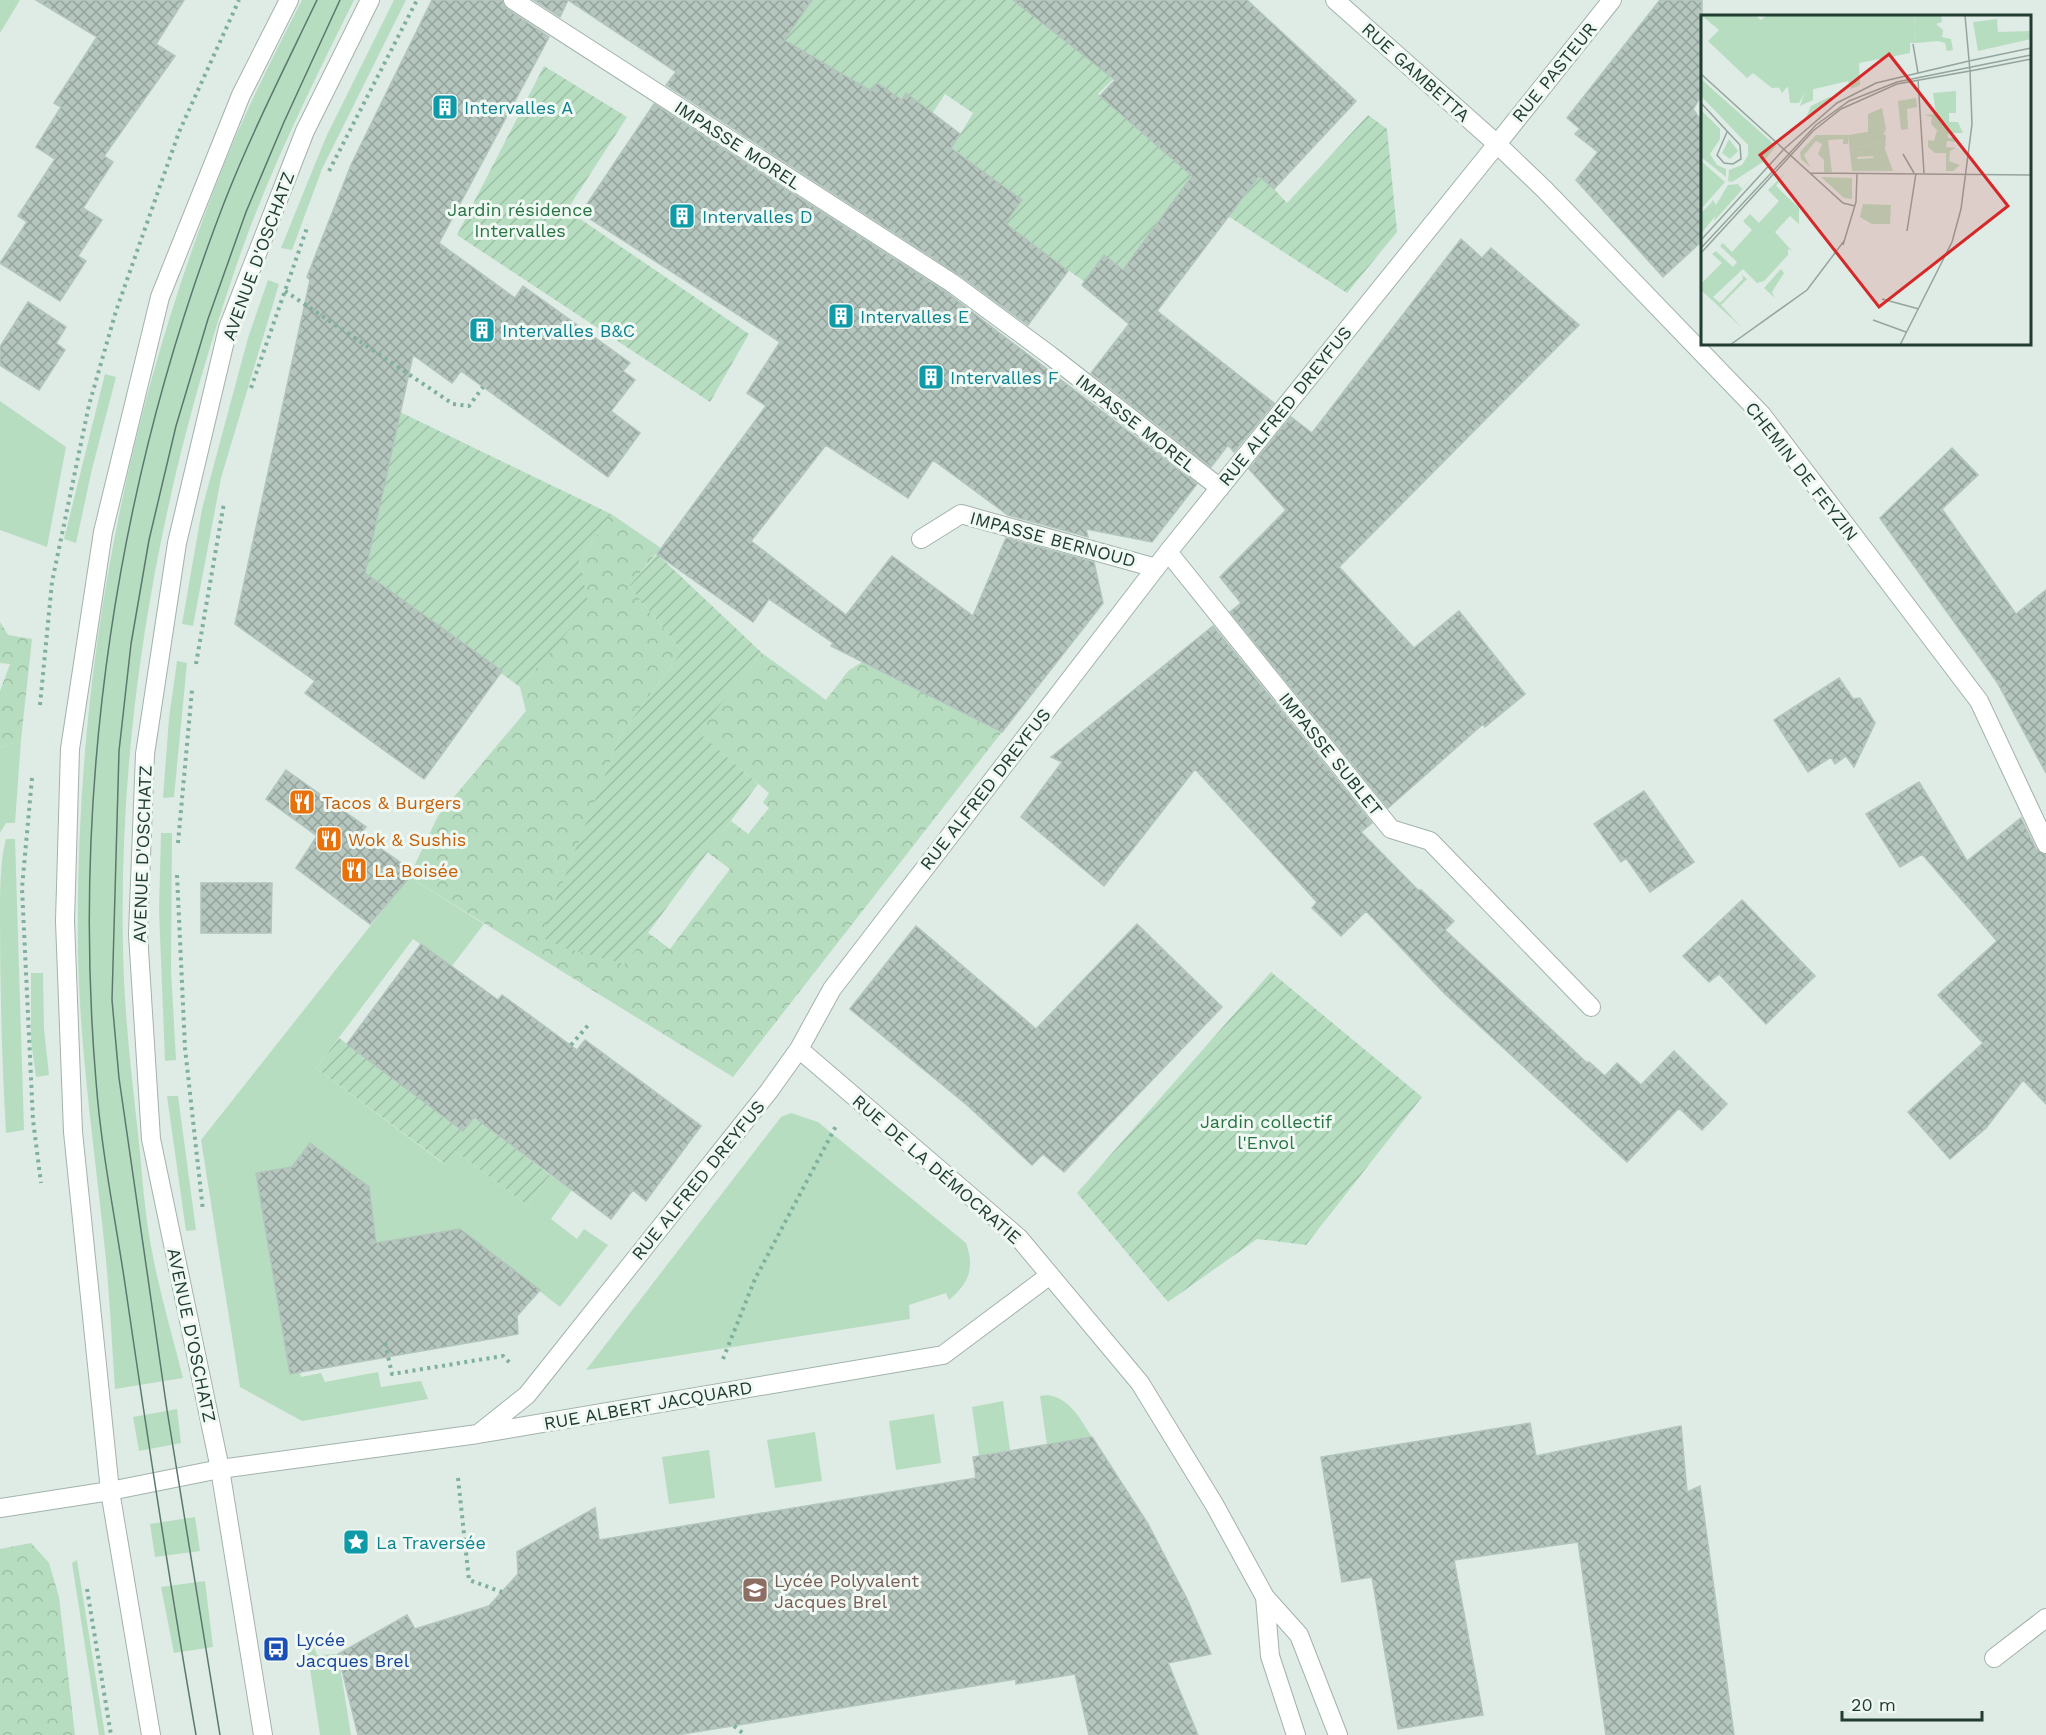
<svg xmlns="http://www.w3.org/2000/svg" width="2046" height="1735" font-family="'Work Sans',sans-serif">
<defs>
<pattern id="forest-crowns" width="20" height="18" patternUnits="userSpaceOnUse" patternTransform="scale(1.5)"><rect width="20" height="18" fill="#b7ddc0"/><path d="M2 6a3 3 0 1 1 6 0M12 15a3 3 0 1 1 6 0" fill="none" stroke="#9dbfa5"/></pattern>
<pattern id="garden-furrows" width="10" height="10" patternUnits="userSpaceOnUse" patternTransform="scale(1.5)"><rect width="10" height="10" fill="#b7ddc0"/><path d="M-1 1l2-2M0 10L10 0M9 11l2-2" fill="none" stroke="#9dbfa5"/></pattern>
<pattern id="building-cross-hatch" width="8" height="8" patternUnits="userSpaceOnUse" patternTransform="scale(1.5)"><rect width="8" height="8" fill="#b5c6be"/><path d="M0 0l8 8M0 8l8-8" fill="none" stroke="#93a29b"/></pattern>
</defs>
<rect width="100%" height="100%" fill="#dfebe5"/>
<path fill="#b7ddc0" d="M0 0H20L0 33Z
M302 0H354C312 85 269 171 238 261 162 480 118 715 123 948 124 1010 131 1071 138 1133 142 1170 144 1209 151 1246 159 1291 172 1334 183 1378L115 1389C112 1346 110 1303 106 1260 96 1158 80 1057 78 953 74 682 124 414 225 162 247 107 275 53 302 0Z
M394 0H406L322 169 292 250 281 248 326 137Z
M268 280 279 284 221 478 193 626 182 624 202 509 248 338Z
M105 374 116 377 92 469 76 543 64 539Z
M0 401 66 447 47 547 0 530Z
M177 661 187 663 174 797 163 798 169 718Z
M21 740 15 823H6L0 833V748Z
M161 833H172L171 970 176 1060 165 1061 159 910Z
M6 839H15L24 1130 6 1133C2 1062 0 992 0 921 0 896 0 860 6 839Z
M409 877 484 924 452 966 413 939 316 1068 444 1164 455 1151 527 1205 550 1175 572 1190 551 1219 577 1239 584 1229 608 1245 560 1307 460 1229 376 1243 369 1187 310 1143 292 1167 256 1173 301 1377 321 1373 325 1382 378 1372 381 1387 421 1381 428 1399 302 1421 240 1387 201 1140Z
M31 973H43L44 1029 49 1075 36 1077 31 1041Z
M167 1096H178L196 1230 186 1231Z
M791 1113 818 1122 966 1243C975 1268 969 1283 949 1300L946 1293 909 1305 910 1319 586 1370 781 1117Z
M1048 1395C1071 1399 1080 1419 1092 1437L1047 1445 1040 1396Z
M1003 1401 1010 1450 979 1456 972 1407Z
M177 1409 181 1443 139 1451 133 1417Z
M934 1414 941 1463 896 1470 889 1421Z
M815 1432 822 1481 775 1488 767 1440Z
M709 1450 715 1498 669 1504 662 1457Z
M195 1517 200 1551 155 1557 150 1524Z
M77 1560 105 1735H99L72 1563Z
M205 1581 213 1647 174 1653 161 1587Z
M314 1647 317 1655 338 1654 351 1735H320L307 1649Z"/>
<path fill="url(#forest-crowns)" d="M611 514 661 548 629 586 682 651 621 734 542 937 624 964 647 932 670 949 730 869 707 852 731 821 748 834 769 808 763 803 769 793 697 732 762 653 826 700 848 671 862 662 1002 732 733 1077 409 877 438 816 526 711 520 687 588 607 579 560Z
M0 622 8 635 32 639 21 740 0 748V691L10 664 0 663Z
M31 1543 49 1563 59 1597 75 1735H0V1549Z"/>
<path fill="url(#garden-furrows)" d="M797 0H1053L1038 20 1087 58 1173 20 1098 94 1145 135 1218 60 1274 189 1287 203 1368 115 1387 129 1397 232 1347 293 1228 216 1195 173 1123 270 1104 255 1085 282 1048 256 965 239 1006 218 1022 200 952 148 973 113 945 94 932 114 906 93 902 100 875 86 856 114 841 73 806 53 735 111Z
M544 66 627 117 567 210 749 334 710 402 457 235Z
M400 412 611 514 579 560 589 607 520 687 365 573Z
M657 554 762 653 698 732 758 784 625 964 565 948 541 937 621 734 682 651 629 586Z
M1271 972 1422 1097 1306 1245 1257 1239 1168 1302 1077 1193Z
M339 1038 463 1131 474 1117 550 1175 527 1205 455 1151 445 1164 316 1068Z"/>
<path fill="url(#building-cross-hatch)" stroke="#b2c5bc" stroke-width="1.5" d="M36 0H184L156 44 175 56 104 156 113 162 83 208 102 220 78 256 86 261 60 301 0 263 27 222 18 216 55 159 36 147 61 107 54 103 97 37Z
M432 0H502L507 9 549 37 439 243 515 298 523 286 630 363 623 371 635 380 611 411 640 433 608 477 461 371 452 383 413 355 365 573 502 671 424 779 305 693 315 681 235 624 310 280 307 277 351 165Z
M534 0H812L784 40 871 91 877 83 902 100 906 93 960 134 951 148 1022 200 1005 223 1068 271 1028 325 958 274 666 85 676 72 568 0 560 17Z
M1013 0H1247L1356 101 1274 189 1259 176 1157 311 1274 403 1234 452 1228 445 1211 467 1091 373 1129 324 1082 285 1104 255 1123 270 1192 176 1100 96 1115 80Z
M1660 0H1702V95L1693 109 1702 122V241L1663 277 1576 180 1598 152 1575 134 1580 129 1567 118Z
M654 104 946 292 1197 484 1152 542 1086 529 1088 537 1008 515 933 460 908 498 826 445 751 541 846 615 892 556 973 616 1006 538 1094 562 1103 603 1002 732 831 646 833 643 769 599 753 622 657 554 766 406 747 393 780 342 581 213Z
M1461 239 1482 258 1491 248 1579 325 1339 567 1414 648 1459 611 1525 694 1485 727 1483 724 1388 808 1230 612 1241 603 1220 577 1286 510 1249 469 1291 417 1312 433Z
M28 302 66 327 56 343 65 350 39 390 0 365V347Z
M1952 448 1978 475 1942 509 2016 614 2046 590V773L1997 682 1880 518Z
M1213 626 1372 823 1361 832 1418 890H1421L1454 921 1445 930 1587 1063 1589 1062 1605 1076 1617 1063 1641 1085 1674 1051 1727 1104 1702 1130 1679 1108 1627 1162 1445 994 1366 911 1341 936 1312 908 1317 902 1195 769 1104 886 1021 817 1062 762 1051 757Z
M1839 678 1853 699 1860 698 1875 723 1854 767 1846 756 1835 764 1831 757 1808 772 1774 720Z
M286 770 366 827 360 834 414 872 370 924 296 868 317 836 266 799Z
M1919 782 1967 861 2021 818 2036 849 2046 855V1104L2023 1080 1986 1128 1950 1159 1908 1112 1983 1043 1938 995 1997 941 1922 854 1900 867 1866 814Z
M1644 791 1694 862 1650 892 1626 858 1621 862 1594 824Z
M201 883H272L271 933H201Z
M1742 900 1815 976 1766 1024 1719 974 1709 982 1683 956Z
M1137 924 1222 1007 1064 1172 1043 1154 1032 1165 967 1105 850 1009 916 926 1036 1029Z
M421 944 498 1000 502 995 577 1050 585 1040 701 1126 646 1201 633 1190 611 1219 474 1117 463 1131 347 1044Z
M310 1143 369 1187 376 1243 460 1229 540 1290 517 1316 518 1334 290 1374 256 1173 292 1167Z
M1530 1423 1536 1456 1681 1426 1687 1492 1700 1486 1734 1735H1606L1578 1542 1454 1560 1483 1715 1398 1729 1372 1577 1342 1582 1321 1457Z
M1092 1437 1148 1524 1186 1597 1211 1654 1168 1663 1198 1735H1089L1075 1674 1016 1684V1679L677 1735H358L338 1654 407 1615 415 1629 489 1606 518 1574 517 1552 595 1508 599 1540 976 1478 973 1457Z"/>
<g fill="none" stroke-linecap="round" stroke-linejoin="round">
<defs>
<path id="minor" d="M513 0 952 283 1051 356 1220 488
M921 539 961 514 1156 568
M1168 552 1391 829 1430 841 1591 1007
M799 1049 1019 1238 1140 1383 1214 1504 1265 1597 1299 1635 1338 1735
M478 1434 527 1395 769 1091 799 1049 832 989 1168 552 1497 144 1545 190 1762 415 1979 701 2046 844
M0 1508 110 1491 220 1469 478 1434 943 1355 1050 1275
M1265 1597 1270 1656 1296 1735
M1994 1658 2046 1618"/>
<path id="tertiary" d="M1335 0 1497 144 1612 0
M151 1735 110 1491 73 1132 65 921 70 749 103 532 160 297 241 95 289 0
M263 1735 220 1469 151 1139 138 934 145 754 177 543 228 328 305 131 370 0"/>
</defs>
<use href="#minor" stroke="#a2b3ac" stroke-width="20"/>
<use href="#tertiary" stroke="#a2b3ac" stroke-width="20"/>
<path stroke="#7fb09e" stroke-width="4" stroke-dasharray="3 4.5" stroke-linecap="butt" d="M329 171 417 0
M285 291 453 404 469 406 483 387
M251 388 308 225
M196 664 224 503
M40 705 52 582 89 405 116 311 179 132 239 0
M32 778 22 888 33 1120 41 1183
M178 843 192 690
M177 875 185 1048 203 1211
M571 1045 590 1023
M385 1343 392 1374 503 1356 511 1364
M723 1359 755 1279 836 1126
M458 1478 469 1580 502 1592
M87 1589 111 1735
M734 1726 745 1735"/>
<use href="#minor" stroke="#fff" stroke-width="18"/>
<use href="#tertiary" stroke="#fff" stroke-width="18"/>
<path stroke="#5a786e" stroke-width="1.5" d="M196 1735C170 1585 147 1435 125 1284 115 1217 101 1149 96 1081 71 785 117 480 224 203 251 134 285 67 317 0
M220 1735 167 1410 119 1078 112 1000 119 751 131 644 149 540 176 426 208 319 246 212 284 122 340 0"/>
</g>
<defs>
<symbol id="building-square" viewBox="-11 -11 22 22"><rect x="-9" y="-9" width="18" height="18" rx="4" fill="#0f9aa8" stroke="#f0f8f3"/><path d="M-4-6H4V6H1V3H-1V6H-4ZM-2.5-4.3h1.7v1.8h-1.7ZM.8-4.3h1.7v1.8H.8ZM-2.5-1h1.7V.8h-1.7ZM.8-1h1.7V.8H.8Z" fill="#fff"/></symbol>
<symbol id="restaurant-square" viewBox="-11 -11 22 22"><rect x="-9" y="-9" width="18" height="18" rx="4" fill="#e8710a" stroke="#f0f8f3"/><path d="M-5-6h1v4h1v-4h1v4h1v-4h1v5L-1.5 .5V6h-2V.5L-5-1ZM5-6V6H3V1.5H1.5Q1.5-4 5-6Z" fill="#fff"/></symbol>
<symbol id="sight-square" viewBox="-11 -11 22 22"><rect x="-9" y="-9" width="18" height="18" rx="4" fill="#0f9aa8" stroke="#f0f8f3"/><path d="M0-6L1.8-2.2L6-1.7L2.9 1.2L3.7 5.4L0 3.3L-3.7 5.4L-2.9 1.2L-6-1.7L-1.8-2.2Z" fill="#fff"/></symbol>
<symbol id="school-square" viewBox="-11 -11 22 22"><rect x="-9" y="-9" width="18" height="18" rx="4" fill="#8d6e63" stroke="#f0f8f3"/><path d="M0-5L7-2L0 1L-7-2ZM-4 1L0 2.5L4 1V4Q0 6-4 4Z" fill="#fff"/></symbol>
<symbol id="bus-square" viewBox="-11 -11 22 22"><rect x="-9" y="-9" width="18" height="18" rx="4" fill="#1a4fb4" stroke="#f0f8f3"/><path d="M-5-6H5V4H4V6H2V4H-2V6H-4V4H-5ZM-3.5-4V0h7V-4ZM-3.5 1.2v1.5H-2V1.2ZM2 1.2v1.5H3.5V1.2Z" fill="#fff"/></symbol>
</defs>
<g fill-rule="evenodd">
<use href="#building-square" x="430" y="92" width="30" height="30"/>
<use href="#building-square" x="667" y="201" width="30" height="30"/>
<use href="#building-square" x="826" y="301" width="30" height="30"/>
<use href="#building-square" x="467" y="315" width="30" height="30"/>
<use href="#building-square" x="916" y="362" width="30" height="30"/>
<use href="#restaurant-square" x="287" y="787" width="30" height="30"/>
<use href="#restaurant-square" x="314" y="824" width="30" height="30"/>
<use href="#restaurant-square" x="339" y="855" width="30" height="30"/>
<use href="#sight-square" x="341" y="1527" width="30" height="30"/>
<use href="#school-square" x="740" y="1575" width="30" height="30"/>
<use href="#bus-square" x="261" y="1634" width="30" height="30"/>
</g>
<g text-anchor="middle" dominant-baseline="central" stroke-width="6" stroke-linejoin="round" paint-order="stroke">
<g font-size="18" fill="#203c33" stroke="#f0f8f3">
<text transform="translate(1416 72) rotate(42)">RUE GAMBETTA</text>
<text transform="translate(1554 72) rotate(-51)">RUE PASTEUR</text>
<text transform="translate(738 145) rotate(33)">IMPASSE MOREL</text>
<text transform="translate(258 256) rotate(-70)">AVENUE D'OSCHATZ</text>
<text transform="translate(1285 406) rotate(-51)">RUE ALFRED DREYFUS</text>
<text transform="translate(1136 423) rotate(38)">IMPASSE MOREL</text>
<text transform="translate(1802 471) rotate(52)">CHEMIN DE FEYZIN</text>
<text transform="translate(1053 539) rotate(15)">IMPASSE BERNOUD</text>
<text transform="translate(1331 754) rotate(51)">IMPASSE SUBLET</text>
<text transform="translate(985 789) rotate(-52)">RUE ALFRED DREYFUS</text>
<text transform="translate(142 854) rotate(-88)">AVENUE D'OSCHATZ</text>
<text transform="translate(937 1169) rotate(41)">RUE DE LA DÉMOCRATIE</text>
<text transform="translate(698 1180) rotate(-51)">RUE ALFRED DREYFUS</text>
<text transform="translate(192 1335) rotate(78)">AVENUE D'OSCHATZ</text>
<text transform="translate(648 1405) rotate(-10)">RUE ALBERT JACQUARD</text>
</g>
<g font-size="18" fill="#0d838f" stroke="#f0f8f3" text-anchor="start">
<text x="464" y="107">Intervalles A</text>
<text x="702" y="216">Intervalles D</text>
<text x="860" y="316">Intervalles E</text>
<text x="502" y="330">Intervalles B&amp;C</text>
<text x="950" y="377">Intervalles F</text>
<text x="376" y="1542">La Traversée</text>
</g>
<g font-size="18" fill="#297443" stroke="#f0f8f3">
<text x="520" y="209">Jardin résidence<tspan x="520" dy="21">Intervalles</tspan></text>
<text x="1266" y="1121">Jardin collectif<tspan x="1266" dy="21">l'Envol</tspan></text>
</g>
<g font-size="18" fill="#c56008" stroke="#f0f8f3" text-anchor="start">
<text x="322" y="802">Tacos &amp; Burgers</text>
<text x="348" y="839">Wok &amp; Sushis</text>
<text x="374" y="870">La Boisée</text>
</g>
<g font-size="18" fill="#785e54" stroke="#f0f8f3" text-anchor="start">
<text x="774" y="1580">Lycée Polyvalent<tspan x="774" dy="21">Jacques Brel</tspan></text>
</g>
<g font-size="18" fill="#164399" stroke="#f0f8f3" text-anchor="start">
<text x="296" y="1639">Lycée<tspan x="296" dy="21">Jacques Brel</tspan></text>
</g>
</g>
<g transform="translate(1701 15)">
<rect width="330" height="330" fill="#dfebe5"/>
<path d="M0 0H54L60 5 66 0H213L215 28H209V38L158 48 159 70 150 74 147 66 109 75 92 74 103 79 98 88H89L87 72 71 73 52 58 46 63 7 26 18 15ZM128 82 134 83 104 105 110 91ZM0 95 19 114V124L9 139 16 150 25 154V162L0 142ZM115 120H147V129H142V124L127 125 131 157H123V145L117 139 121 129 115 126 103 140 109 152 100 144 99 137ZM28 124 37 136 29 144 21 138ZM0 146 24 167 0 194ZM58 155 39 177 13 206 16 193 10 188 12 185 15 190 27 170 37 169 41 174ZM84 158 75 171 98 193V209L89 201 74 217 91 236 87 234V240L63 266 56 268 42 254 12 282 19 288 42 264 41 260 46 264 20 290 41 313 0 275V269L21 248 11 239 15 236 32 252 36 247 19 231 22 228 31 237 51 215 42 206 49 199 58 208 78 186 67 175ZM120 162 151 163V184L143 183ZM80 254 83 258 71 277 74 283 63 273Z" fill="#b7ddc0"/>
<path d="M296 4 297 17 328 16 330 24 277 36 272 7ZM77 59 112 66V85L99 91 103 79 86 72 81 78 72 61ZM0 64 75 131 62 147 31 167 27 166 28 155 41 150 47 140V130L0 81ZM185 114 179 127 150 134 157 144 172 143 174 133 184 134 192 156H151L147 120ZM10 188 16 193 15 200 0 219V198Z" fill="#b7ddc0"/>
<path d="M213 0H240L241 7 235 9 242 15 241 22 250 24 252 35 246 36 244 28 237 26 215 28ZM255 76V98H248V107H257L262 118H247V123H256L255 127 246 126 245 132 255 133 249 136 248 146 259 150 252 156H245V138H234L227 132V125L233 126 236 115 230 109 231 102 223 100 235 99 232 78ZM215 83 216 92 206 94 207 114 200 115 197 86ZM181 93 185 114 167 118V99ZM181 120H185L184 134H174V141L153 142 150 134 179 127ZM162 189 190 190 189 209H171L159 202Z" fill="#b7ddc0"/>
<path fill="none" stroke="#93a59e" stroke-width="1.5" d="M264 0 269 56 330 44M212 29 217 58M268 46 330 33M0 59 142 188 154 191M217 65 223 158M0 88 39 130 40 144 32 149 23 148 16 140 26 117M202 139 213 158M109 158 330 160M206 216 215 158M0 225 83 134 136 88 175 68 268 46M142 230 155 187 156 159M0 233 115 110 148 86 196 67 330 40M0 238 112 116 140 94 196 69 269 56 271 109 260 194 251 227 199 330M181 284 218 294M172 305 205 317M29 330 106 275 143 226"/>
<path fill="#d62828" fill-opacity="0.15" stroke="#d62828" stroke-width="3" d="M188 39 307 191 178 292 59 140Z"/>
<rect width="330" height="330" fill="none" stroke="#203c33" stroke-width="3"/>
</g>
<path d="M1842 1711v9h140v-9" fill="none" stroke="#203c33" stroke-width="3"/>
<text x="1851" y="1711" font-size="18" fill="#203c33" stroke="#f0f8f3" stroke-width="4.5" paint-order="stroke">20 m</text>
</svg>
